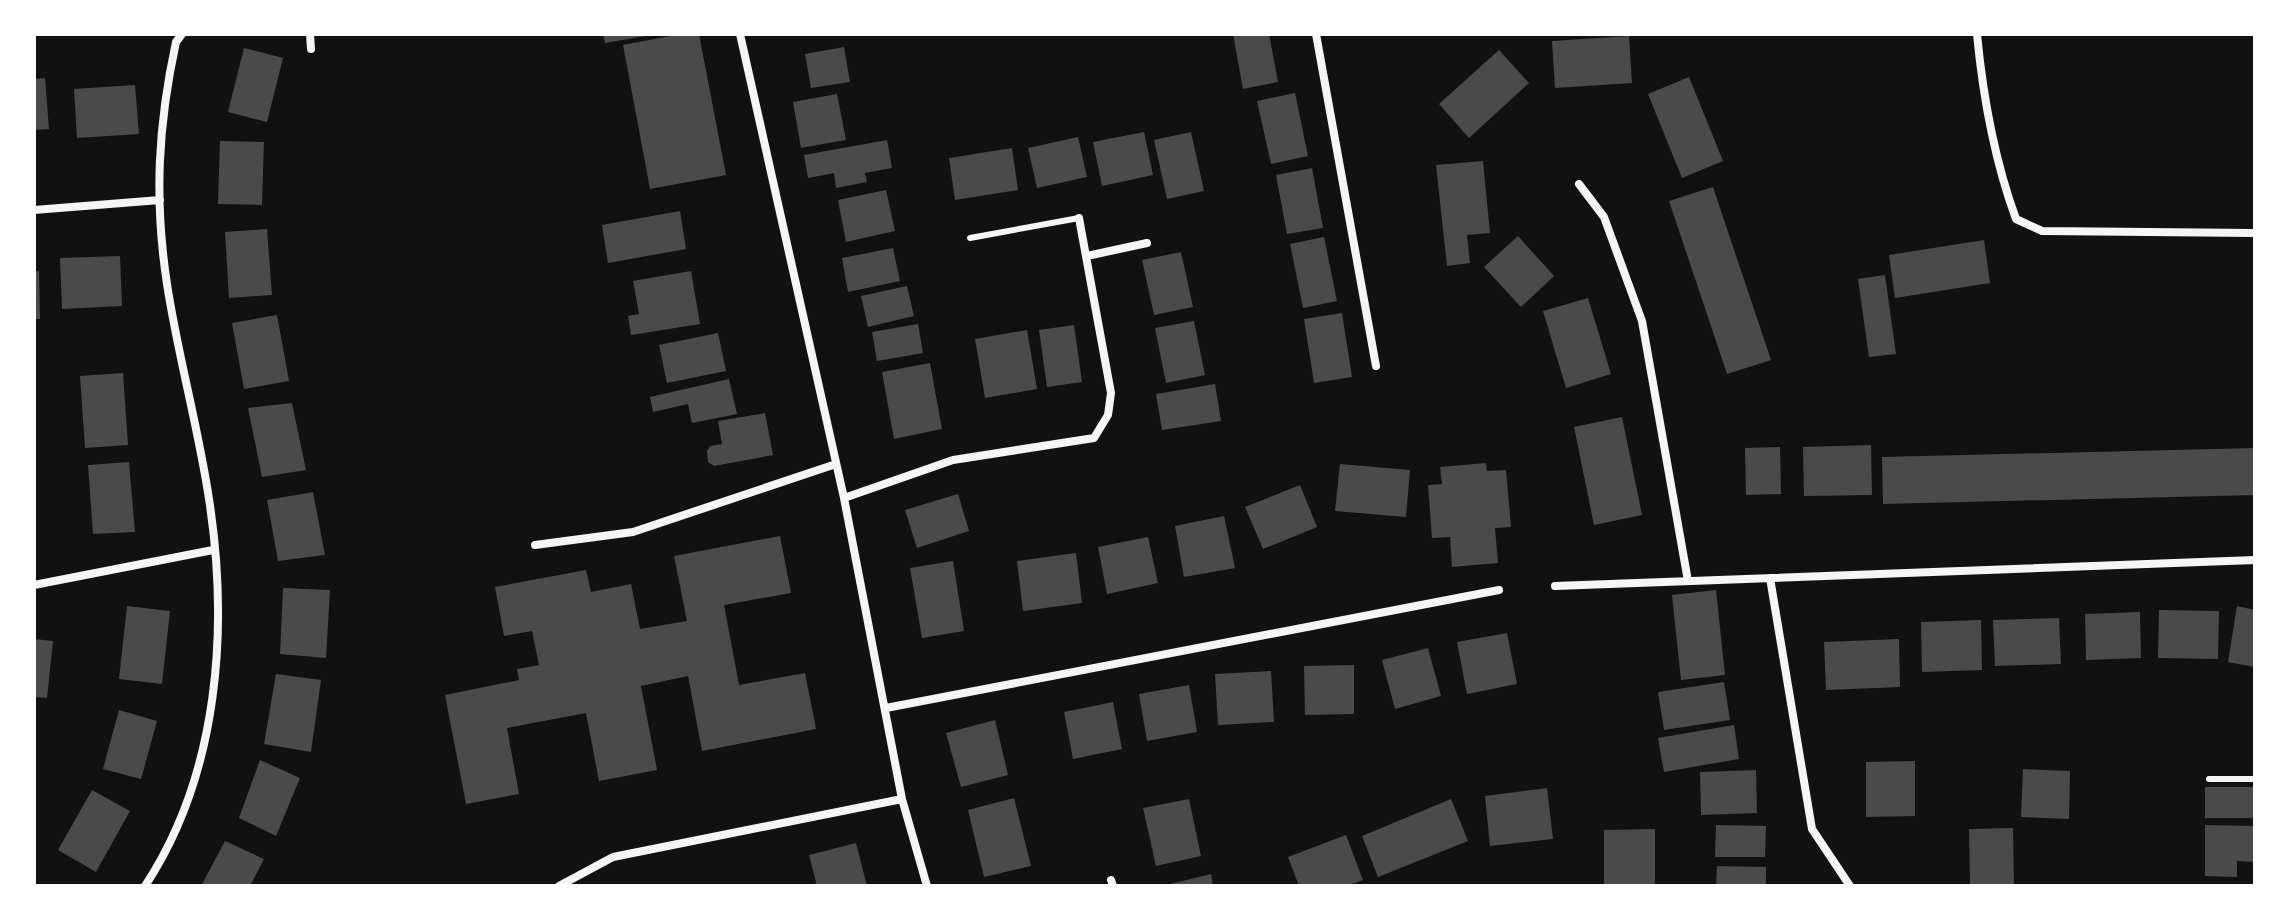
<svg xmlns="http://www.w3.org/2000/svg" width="2289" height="920" font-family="Commissioner,sans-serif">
<rect width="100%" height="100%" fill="#111"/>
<path fill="#4a4a4a" d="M603 34H646V36L605 43Z
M681 34H699L726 175 650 189 623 45Z
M1233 34H1269L1278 82 1243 89Z
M1629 36 1632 83 1555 88 1552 41Z
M844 47 850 82 811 88 805 54Z
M244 48 283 58 267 122 228 112Z
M1499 50 1529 83 1469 138 1439 104Z
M1689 77 1723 161 1682 178 1648 94Z
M45 78 49 129 34 130V79Z
M135 85 139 134 77 138 74 89Z
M1295 93 1308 156 1271 164 1257 101Z
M837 94 846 140 801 148 793 102Z
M1144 132 1153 175 1102 186 1093 142Z
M1191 132 1204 191 1167 199 1154 140Z
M1078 137 1087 177 1037 188 1028 148Z
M887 140 892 168 865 173 867 182 836 188 834 173 808 178 804 155Z
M220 141 264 142 262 205 218 204Z
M1012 148 1018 190 955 200 949 158Z
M1483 161 1490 233 1467 235 1470 263 1447 266 1436 165Z
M1312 168 1323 228 1287 234 1276 175Z
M1713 187 1771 360 1727 374 1669 201Z
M886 190 895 231 846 242 838 200Z
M680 211 686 249 608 263 602 225Z
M267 229 272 295 229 298 225 232Z
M1518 236 1554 276 1521 307 1484 267Z
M1324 237 1337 301 1303 308 1290 244Z
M1984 240 1990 283 1895 298 1889 255Z
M893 248 900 281 848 292 842 258Z
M1181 252 1193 307 1154 315 1142 260Z
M120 256 122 306 62 309 60 258Z
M34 271H39L40 319H34Z
M691 271 700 324 631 335 628 316 639 314 633 281Z
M1885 275 1896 354 1869 357 1858 279Z
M907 286 914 316 868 327 861 296Z
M1588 298 1611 374 1566 388 1543 311Z
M1342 313 1352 377 1314 383 1304 319Z
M277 315 289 381 244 389 232 323Z
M1194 321 1205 375 1166 383 1155 328Z
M918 324 923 353 877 361 872 332Z
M1074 325 1082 382 1047 387 1039 330Z
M1027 330 1037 389 985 398 975 339Z
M718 333 726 371 667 383 659 345Z
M930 363 942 429 894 439 882 372Z
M123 373 128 445 85 448 80 376Z
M729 379 737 414 692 423 688 404 653 412 650 397Z
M1215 384 1221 421 1162 430 1156 394Z
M292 403 306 470 262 477 248 408Z
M765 413 773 455 714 466 708 462 707 451 710 446 722 444 718 421Z
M1622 417 1642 515 1594 525 1574 427Z
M1871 445 1872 495 1804 496 1803 447Z
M1780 447 1781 494 1746 495 1745 448Z
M2255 448V495L1883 504 1882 457Z
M129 462 135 532 93 534 88 465Z
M1486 463 1487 471 1506 470 1511 527 1495 528 1498 563 1452 567 1450 537 1432 538 1428 485 1442 484 1440 467Z
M1340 464 1410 470 1406 517 1335 511Z
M1300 485 1317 527 1263 549 1245 507Z
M313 492 325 555 278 561 267 500Z
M958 494 969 531 917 548 905 510Z
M1224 516 1235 568 1184 577 1175 526Z
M780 536 791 593 724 605 739 685 805 673 816 729 702 751 688 676 641 686 657 770 599 781 586 713 507 728 519 794 466 804 445 695 519 680 517 669 539 665 532 631 504 636 495 587 586 570 591 592 631 584 640 629 687 621 674 556Z
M1148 537 1158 583 1107 594 1098 547Z
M1076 553 1082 603 1023 611 1017 561Z
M953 561 964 631 922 638 910 568Z
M283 588 330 590 326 658 280 654Z
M1716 590 1725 675 1681 680 1672 595Z
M127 606 170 611 162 684 119 679Z
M2237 606 2255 610V667L2228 662Z
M2159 610 2219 611 2218 659 2158 658Z
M2140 612 2141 658 2086 660 2085 614Z
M2059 618 2061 664 1995 666 1993 620Z
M1981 620 1982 670 1922 672 1921 622Z
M1507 633 1517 684 1467 694 1457 642Z
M34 639 53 641 47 698 34 697Z
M1899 639 1900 687 1826 690 1824 642Z
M1428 648 1441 696 1395 709 1382 660Z
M1354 665V714L1305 715 1304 666Z
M1271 671 1274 722 1218 725 1215 674Z
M276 674 321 680 311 752 264 744Z
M1724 682 1730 720 1664 730 1658 692Z
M1189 685 1197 732 1147 741 1139 694Z
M1113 702 1122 749 1073 759 1064 712Z
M119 710 157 721 141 779 103 769Z
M995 720 1008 775 961 787 946 733Z
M1734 725 1739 759 1664 772 1658 738Z
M260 760 300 778 276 836 239 818Z
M1915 761V816L1866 817V762Z
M2023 769 2070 771 2069 819 2021 817Z
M1756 770 1757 813 1701 815 1700 772Z
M2205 787H2255V818H2205Z
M1547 788 1553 839 1490 846 1485 796Z
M92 790 130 811 96 872 58 850Z
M1014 798 1031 866 984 877 968 810Z
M1189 799 1201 856 1156 866 1143 808Z
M1451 799 1468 841 1378 877 1362 836Z
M1716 825 1766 826 1765 857H1715Z
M2205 825 2255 826V862L2237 861V877L2205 876Z
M2013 828 2014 886H1970L1969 829Z
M1655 829V886H1604V830Z
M1346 835 1363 880 1347 886H1299L1288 857Z
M225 841 264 859 250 886H201Z
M856 843 867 886H817L809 855Z
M1717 866 1766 867V886H1716Z
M1211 874 1213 886H1166V885Z"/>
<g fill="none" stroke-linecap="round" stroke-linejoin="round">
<path stroke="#f5f5f5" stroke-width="6" d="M970 238 1079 218
M2209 779H2255"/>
<path stroke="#f5f5f5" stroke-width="8" d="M310 34 311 49
M740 34 844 498 902 799 927 886
M1316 34 1376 366
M1977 34C1983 97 1994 159 2016 219L2042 231 2254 233
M1579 184 1604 217 1642 321 1688 581
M34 210 160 200
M1087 256 1147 243
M844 498 953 460 1094 438 1108 415 1111 393 1079 218
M535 545 633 532 836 464
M1770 578 1812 829 1850 886
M34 585 213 550
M1555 586 2255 560
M886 708 1499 590
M1111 880 1113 886
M145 886C219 774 229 628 209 499 198 426 178 356 167 284 154 199 158 125 176 42L182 34
M559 886 613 857 902 799"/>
</g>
<rect width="2289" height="920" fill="none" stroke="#ffffff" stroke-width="72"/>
</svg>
